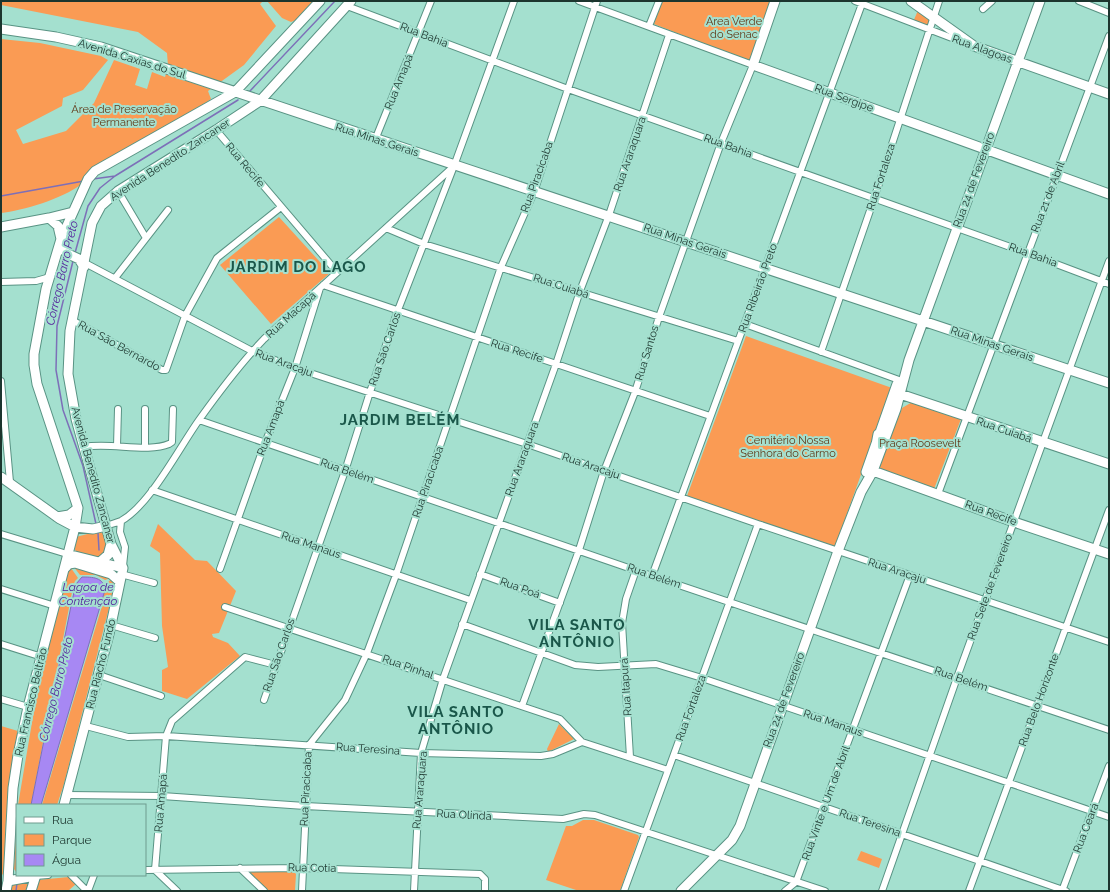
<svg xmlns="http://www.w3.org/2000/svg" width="1110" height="892" font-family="Raleway,sans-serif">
<rect width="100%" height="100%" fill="#a4e0cf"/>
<path fill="#fa9b54" d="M1 1H263L260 4 276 26 244 65 208 91 211 99 185 117 90 170C86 175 85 182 80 185 64 198 22 211 1 213V39L40 43 101 56 108 60 83 90 63 98 62 106 16 130 23 144 66 131 94 103 114 60 140 69 135 85 147 89 152 72 165 77 168 66 167 53 138 32 1 5Z
M267 1H317L303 17 291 22 282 18Z
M662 1H772L750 62 654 24Z
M919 8 931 16 927 27 913 22Z
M279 217 330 273 271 324 220 265Z
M746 336 892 388 835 547 687 496Z
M914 401 961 419 934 489 877 470 902 408Z
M158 524 195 560 207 561 236 591 219 633 212 634 213 637 228 643 240 656 187 699 162 691V670L168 667 162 626 160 553 150 546Z
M99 531 104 534 107 542C105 549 104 555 97 558L76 552 74 547 76 537Z
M73 566 111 578 105 580 96 575H80Z
M71 568 78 578 75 581 73 587 31 805H18L37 693 67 573Z
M112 579 114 585 109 608 64 784 57 805H42L102 606 106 583Z
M559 724 574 739 548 752 547 749Z
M1 726 18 731 6 819 4 872 1 877Z
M17 819V873L14 869Z
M583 820H594L638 835 639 837 620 891H579L546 880 566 826H572Z
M861 851 882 859 879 868 857 860Z
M252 870H292L296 874 295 891H269L250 875V872Z
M69 877 76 884 68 891H34L37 880Z
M27 882 28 884 27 891H10L14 883Z"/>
<path fill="#a788f3" stroke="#7d6fb8" d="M82 577C92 577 104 577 105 590L41 805H31L72 601 76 584Z"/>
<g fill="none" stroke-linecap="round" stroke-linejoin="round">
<path stroke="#7d6fb8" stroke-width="1.5" d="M250 91 335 1
M93 179 115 176
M1 196 84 181
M75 253 88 206 100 188 115 176 238 100
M73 261 57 326 56 370 63 410 83 466 96 524
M98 533 99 550
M16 891 17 883"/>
<defs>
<path id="street" d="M855 1 965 43
M1079 1 1109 13
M347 6 568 89 1027 253 1109 284
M983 9 992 1
M649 26 659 1
M216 130 337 272
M375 140 431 1
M118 191 146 238
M386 228 424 244 738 341
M85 263 252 351 295 368 527 444 758 524 1109 642
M115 278 168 210
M1 282 36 281 50 277
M323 285 710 416
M72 320 162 370H166L185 316 217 258 281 207
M745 324 899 380
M821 352 874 199 939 1
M1 381 10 482
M199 420 652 576 1109 730
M117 446 118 409
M84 447C109 442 148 453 169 444L172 442 173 409
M145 447V409
M152 490 470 600
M938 494 1109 36
M121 521 120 532 125 547 123 566
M106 526C111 524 116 523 121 521 150 505 179 448 199 420 219 392 241 363 264 339L453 167
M1 534 67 554
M220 569 265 443 295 368 320 288
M121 574 154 583
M480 574 560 603
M652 576 863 1
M1 589 55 606
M225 607 560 719 582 742
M462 624 575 665 598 667 656 664 702 678 1109 817
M111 625 155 638
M1 644 42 657
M99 675 161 696
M1 699 28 707
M264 700 345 471 370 392 398 310 454 166 514 1
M522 706 579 550 604 471 635 392 659 317 721 143 753 65 579 1
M86 726 128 737 166 736 421 753 541 756 553 754 582 742 668 770
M674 755 1066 891
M630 757 622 623 626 599 636 570
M67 795 162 796 305 806 563 819 584 814 595 815 825 891
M240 868 264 891
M145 870 303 868 480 874 485 879V891
M71 875 87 891
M35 876 48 875
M88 891 94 875
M177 891 155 870 166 736 172 721 245 657 276 665
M302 891 309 745 345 700 367 653 396 575 501 267 534 192 597 1
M414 891 421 753 443 679 556 364 580 291 609 215 669 35
M624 891 758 524
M785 891 796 882 910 575
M882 891 959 672 1109 261
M969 891 1109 510
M1062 891 1109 766"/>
<path id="secondary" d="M775 1 753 65 1109 194
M911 1 974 46 1109 94
M1 29 56 37 101 47 1109 383
M49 218 58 226 61 239
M1 227 49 218 73 212
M60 243 66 253 79 259 84 267
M900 394 1109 464
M875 450 878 434
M871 466 873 471 1014 522 1109 554
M866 472 897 384
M1 477 60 519 75 527 93 529 106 526
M57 517 69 515 78 508
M67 554 123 568
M100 562 108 555 111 544
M123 568 111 544 76 419 68 374 70 331 92 223 101 206 118 191 216 130 260 101 351 1
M64 569 69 564 75 563 111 574 120 582
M64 805 109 634 123 568
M8 881 35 876
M6 891 8 881 13 788 18 755 28 707 75 527 78 508 37 384 34 365V354L46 289 61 239 88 179 95 171 235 92 320 1
M31 891 36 875
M681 891 732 840 740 826 838 551 861 492 873 471 896 409 909 360 1040 1"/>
</defs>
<use href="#street" stroke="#599384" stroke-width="8"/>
<use href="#secondary" stroke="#599384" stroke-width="11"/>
<use href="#street" stroke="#fff" stroke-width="6"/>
<use href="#secondary" stroke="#fff" stroke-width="9"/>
</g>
<g text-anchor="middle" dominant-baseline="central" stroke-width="4" stroke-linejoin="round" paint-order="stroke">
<g font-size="11" fill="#613818" stroke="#a4e0cf">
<text x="734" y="21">Area Verde<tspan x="734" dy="13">do Senac</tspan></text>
<text x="124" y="109">Área de Preservação<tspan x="124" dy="13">Permanente</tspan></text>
<text x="788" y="440">Cemitério Nossa<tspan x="788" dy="13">Senhora do Carmo</tspan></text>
<text x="920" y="443">Praça Roosevelt</text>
</g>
<g font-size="11" fill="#1c352e" stroke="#a4e0cf">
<text transform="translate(424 35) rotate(21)">Rua Bahia</text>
<text transform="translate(982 49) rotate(20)">Rua Alagoas</text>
<text transform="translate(132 59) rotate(17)">Avenida Caxias do Sul</text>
<text transform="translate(399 82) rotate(-68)">Rua Amapá</text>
<text transform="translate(844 98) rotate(20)">Rua Sergipe</text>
<text transform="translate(377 140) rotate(18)">Rua Minas Gerais</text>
<text transform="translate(728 146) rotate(20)">Rua Bahia</text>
<text transform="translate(630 154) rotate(-71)">Rua Araraquara</text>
<text transform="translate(170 160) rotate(-33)">Avenida Benedito Zancaner</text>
<text transform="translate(245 165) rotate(50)">Rua Recife</text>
<text transform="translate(537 177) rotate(-70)">Rua Piracicaba</text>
<text transform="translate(881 177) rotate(-72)">Rua Fortaleza</text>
<text transform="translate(974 180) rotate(-70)">Rua 24 de Fevereiro</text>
<text transform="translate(1048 197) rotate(-69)">Rua 21 de Abril</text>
<text transform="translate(685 241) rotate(19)">Rua Minas Gerais</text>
<text transform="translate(1033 255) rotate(20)">Rua Bahia</text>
<text transform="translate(561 286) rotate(18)">Rua Cuiabá</text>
<text transform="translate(758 288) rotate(-70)">Rua Ribeirão Preto</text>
<text transform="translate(291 315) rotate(-42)">Rua Macapá</text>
<text transform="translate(992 344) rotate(19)">Rua Minas Gerais</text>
<text transform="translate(119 346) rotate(29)">Rua São Bernardo</text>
<text transform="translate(385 349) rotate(-71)">Rua São Carlos</text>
<text transform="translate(517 351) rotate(18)">Rua Recife</text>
<text transform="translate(647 353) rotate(-73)">Rua Santos</text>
<text transform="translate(284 363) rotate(20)">Rua Aracaju</text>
<text transform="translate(271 428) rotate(-69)">Rua Amapá</text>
<text transform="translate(1004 430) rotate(19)">Rua Cuiabá</text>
<text transform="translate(522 459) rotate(-70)">Rua Araraquara</text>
<text transform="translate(591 466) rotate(19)">Rua Aracaju</text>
<text transform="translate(347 471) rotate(19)">Rua Belém</text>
<text transform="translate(93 475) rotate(75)">Avenida Benedito Zancaner</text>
<text transform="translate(428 482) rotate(-71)">Rua Piracicaba</text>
<text transform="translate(991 513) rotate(20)">Rua Recife</text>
<text transform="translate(311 545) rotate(19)">Rua Manaus</text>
<text transform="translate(897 571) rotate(18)">Rua Aracaju</text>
<text transform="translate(654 576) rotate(19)">Rua Belém</text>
<text transform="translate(990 587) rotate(-70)">Rua Sete de Fevereiro</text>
<text transform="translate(520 588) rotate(20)">Rua Poá</text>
<text transform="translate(279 655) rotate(-71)">Rua São Carlos</text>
<text transform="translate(101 664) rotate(-76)">Rua Riacho Fundo</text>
<text transform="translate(408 667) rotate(19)">Rua Pinhal</text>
<text transform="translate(961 679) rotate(19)">Rua Belém</text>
<text transform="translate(626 687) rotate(-94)">Rua Itapurá</text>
<text transform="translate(784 700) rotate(-70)">Rua 24 de Fevereiro</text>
<text transform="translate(1039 700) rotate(-70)">Rua Belo Horizonte</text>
<text transform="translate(31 702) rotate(-77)">Rua Francisco Beltrão</text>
<text transform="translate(691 708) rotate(-70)">Rua Fortaleza</text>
<text transform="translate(833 723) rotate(19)">Rua Manaus</text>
<text transform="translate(368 749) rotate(4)">Rua Teresina</text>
<text transform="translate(306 789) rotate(-87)">Rua Piracicaba</text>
<text transform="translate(420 790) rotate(-85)">Rua Araraquara</text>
<text transform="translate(161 803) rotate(-85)">Rua Amapá</text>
<text transform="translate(826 803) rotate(-70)">Rua Vinte e Um de Abril</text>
<text transform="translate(464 815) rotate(3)">Rua Olinda</text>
<text transform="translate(870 823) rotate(19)">Rua Teresina</text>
<text transform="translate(1086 828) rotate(-69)">Rua Ceará</text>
<text transform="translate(312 868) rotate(1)">Rua Cotia</text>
</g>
<g font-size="12" font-style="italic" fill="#521d9b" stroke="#a4e0cf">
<text transform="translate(62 273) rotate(-77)">Córrego Barro Preto</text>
<text x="88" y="587">Lagoa de<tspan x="88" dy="14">Contenção</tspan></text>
<text transform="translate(56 689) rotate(-76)">Córrego Barro Preto</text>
</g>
<g font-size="15" font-weight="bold" letter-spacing="1" fill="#1a574a" stroke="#a4e0cf">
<text x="297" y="267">JARDIM DO LAGO</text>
<text x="400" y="420">JARDIM BELÉM</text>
<text x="577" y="625">VILA SANTO<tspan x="577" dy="17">ANTÔNIO</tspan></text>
<text x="456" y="712">VILA SANTO<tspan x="456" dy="17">ANTÔNIO</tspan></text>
</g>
</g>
<rect width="1110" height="892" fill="none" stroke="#1c352e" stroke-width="4"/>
<rect x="16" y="804" width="130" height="72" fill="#a4e0cf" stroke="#6e9c8f"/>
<rect x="24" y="817" width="20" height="6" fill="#ffffff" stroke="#6e9c8f"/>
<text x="52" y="824" font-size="12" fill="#1c352e">Rua</text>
<rect x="24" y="834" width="20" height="12" fill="#fa9b54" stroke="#6e9c8f"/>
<text x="52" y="844" font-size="12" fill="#1c352e">Parque</text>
<rect x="24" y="854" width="20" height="12" fill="#a788f3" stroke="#6e9c8f"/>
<text x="52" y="864" font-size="12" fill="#1c352e">Água</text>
</svg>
